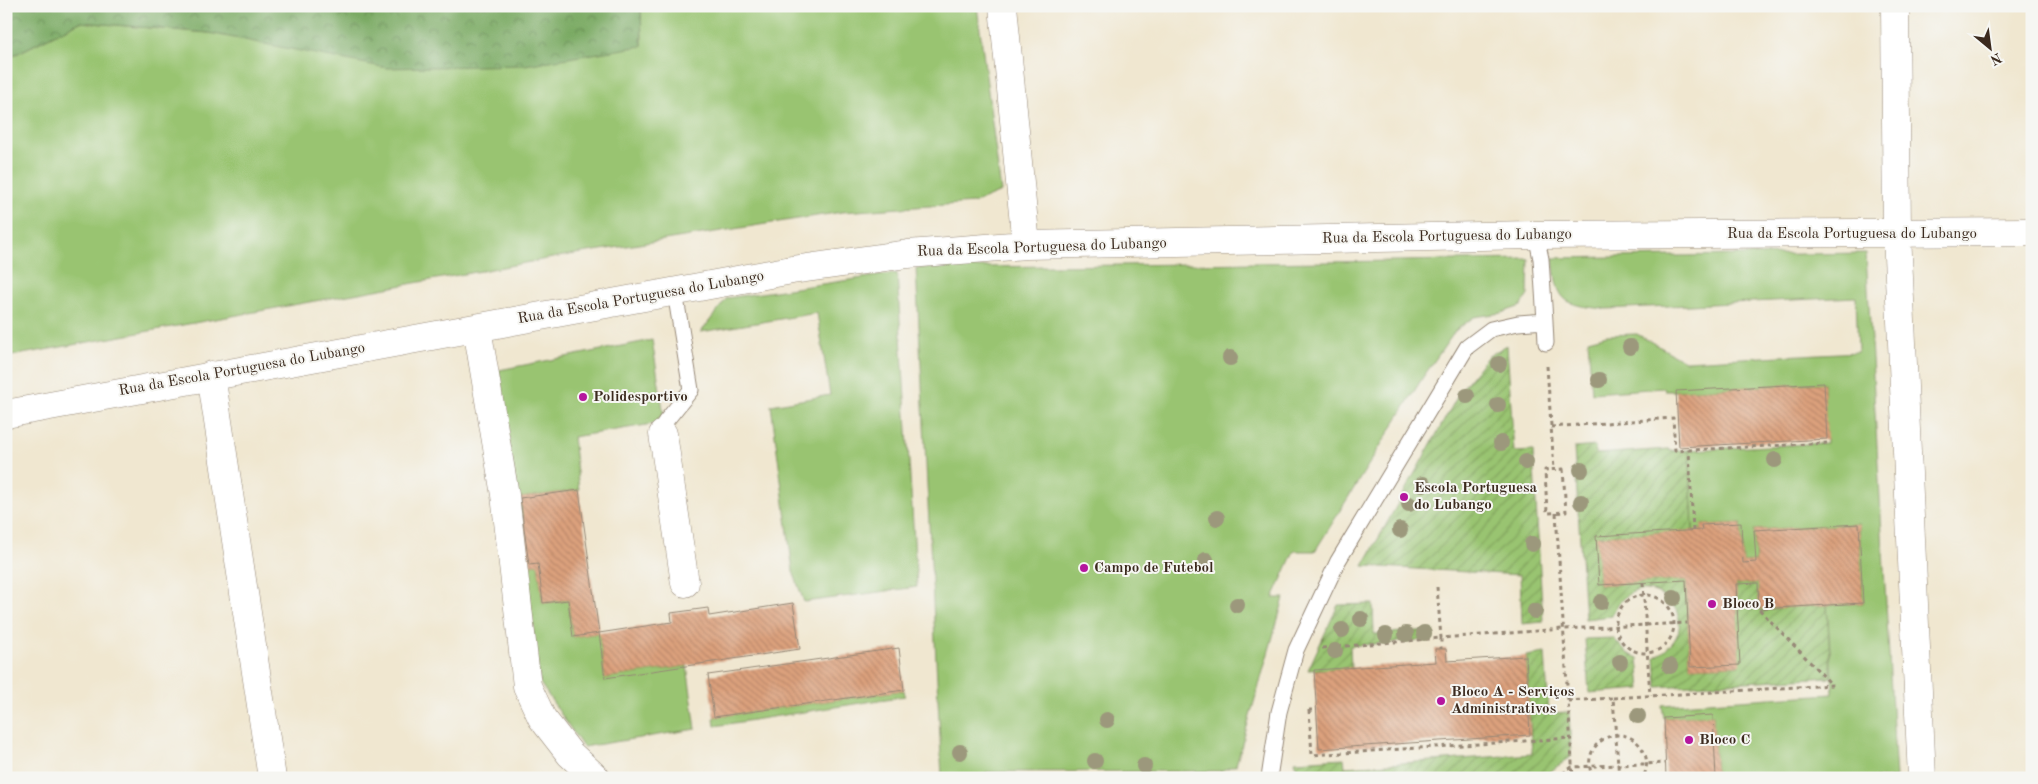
<svg xmlns="http://www.w3.org/2000/svg" width="2038" height="784" font-family="'Old Standard TT',serif">
<defs>
<pattern id="forest-crowns" width="20" height="18" patternUnits="userSpaceOnUse" patternTransform="scale(1.25)"><rect width="20" height="18" fill="#7aaa63"/><path d="M2 6a3 3 0 1 1 6 0M12 15a3 3 0 1 1 6 0" fill="none" stroke="#658b51"/></pattern>
<pattern id="garden-furrows" width="10" height="10" patternUnits="userSpaceOnUse" patternTransform="scale(1.25)"><rect width="10" height="10" fill="#99c471"/><path d="M-1 1l2-2M0 10L10 0M9 11l2-2" fill="none" stroke="#7e9f5c"/></pattern>
<pattern id="building-back-hatch" width="6" height="6" patternUnits="userSpaceOnUse" patternTransform="scale(1.25)"><rect width="6" height="6" fill="#dca17d"/><path d="M-1 5l2 2M0 0l6 6M5-1l2 2" fill="none" stroke="#b48366"/></pattern>
</defs>
<rect width="100%" height="100%" fill="#f6f6f2"/>
<filter id="ink" filterUnits="userSpaceOnUse"><feTurbulence type="fractalNoise" baseFrequency=".02" numOctaves="2"/><feDisplacementMap in="SourceGraphic" scale="10" xChannelSelector="R" yChannelSelector="G"/><feConvolveMatrix kernelMatrix="1 2 1 2 8 2 1 2 1" color-interpolation-filters="sRGB"/></filter>
<filter id="wash" filterUnits="userSpaceOnUse"><feTurbulence type="fractalNoise" baseFrequency=".0096" numOctaves="4" result="noise"/><feDisplacementMap in="SourceGraphic" scale="20" xChannelSelector="R" yChannelSelector="G"/><feGaussianBlur stdDeviation="1.12" result="paint"/><feColorMatrix in="noise" values="0 0 0 0 0 0 0 0 0 0 0 0 0 0 0 0 0 1.4 0 .05"/><feComposite in="paint" operator="in"/></filter>
<g filter="url(#wash)">
<rect width="100%" height="100%" fill="#f0e7d0"/>
<path fill="#99c471" stroke="#6a7748" d="M641 6H977L1001 192 974 203 842 212 569 255 6 357V59L80 22 209 33 642 45Z
M1866 253 1896 778H1716L1713 715 1664 718 1662 705 1833 694 1827 605 1863 603 1859 524 1754 530 1756 562 1743 563 1741 523 1702 525V530L1693 531 1689 450 1826 443 1824 383 1676 391H1665L1664 388 1592 393 1588 340 1607 335 1637 334 1685 361 1858 352 1856 297 1606 309C1563 305 1557 303 1553 258Z
M1529 259 1528 295 1521 306 1501 313 1474 317 1456 330 1423 377 1315 551H1294L1273 598H1284L1236 765 1220 771 986 772 987 778H942L916 268Z
M897 273 917 587 804 602 793 571 771 405 830 395 817 313 701 332 727 298Z
M652 340 665 422 573 437 579 490 520 498 529 565 538 564 543 603 568 600 573 637 599 633 605 678 687 666 696 729 583 747 540 683 499 370Z
M904 690 905 696 715 726 714 717Z"/>
<path fill="url(#forest-crowns)" stroke="#5a6a40" d="M6 6H641L642 46 525 65 387 68 209 33 80 22 6 59Z"/>
<path fill="url(#garden-furrows)" stroke="#6a7748" d="M1507 345 1514 452 1533 451 1543 622 1522 624 1520 575 1363 566 1461 390 1487 357Z
M1595 446 1596 454 1668 449 1675 451 1689 450 1693 531 1597 536 1599 585 1686 580 1690 667 1739 665 1736 584 1758 583 1759 609 1827 605 1831 677 1657 687 1655 657C1720 621 1637 552 1612 616L1585 619 1574 448Z
M1373 604 1374 634 1433 630V639L1350 646 1351 668 1308 670 1338 605Z
M1613 638 1627 653 1638 658 1641 689 1589 693 1585 639Z
M1545 653 1549 713 1569 712 1571 757 1541 778H1299L1295 761 1344 758 1345 767 1532 754 1526 656Z"/>
<g id="blocks">
<path fill="url(#building-back-hatch)" d="M1824 383 1827 439 1679 447 1676 391Z
M579 490 599 633 672 622 671 613 708 608 709 616 793 603 800 649 605 678 599 633 573 637 568 600 543 603 538 564 529 565 520 498Z
M1741 523 1743 563 1756 562 1754 530 1859 524 1863 603 1759 609 1758 583 1736 584 1740 665 1690 667 1686 580 1599 585 1596 536 1702 530 1701 525Z
M899 648 904 690 714 717 708 675Z
M1435 649H1446L1447 661 1526 656 1530 735 1319 749 1314 670 1436 662Z
M1713 715 1716 778H1666L1664 718Z"/>
</g>
</g>
<g filter="url(#ink)">
<use href="#blocks" fill-opacity="0" stroke="#968877" stroke-width="1"/>
<g fill="none" stroke-linecap="round" stroke-linejoin="round">
<defs>
<path id="lane" d="M1536 235 1541 259 1545 321
M663 434 665 422 691 390 675 292
M1269 778 1279 712 1296 650 1338 561 1467 347 1491 329 1518 323 1545 321 1546 343"/>
<path id="street" d="M1003 6 1026 245
M1895 6 1897 234 1922 778
M477 328 505 495 527 686 542 718 570 754 596 778
M211 375 272 778
M6 414 792 270 908 254 1026 245 1536 235 2032 232
M663 434 685 583"/>
</defs>
<use href="#lane" stroke="#968877" stroke-width="17"/>
<use href="#street" stroke="#968877" stroke-width="29"/>
<path stroke="#968877" stroke-width="3" stroke-dasharray="4 4" stroke-linecap="butt" d="M1547 366 1554 470
M1551 427 1673 418 1675 451 1689 450
M1563 469 1566 512 1547 513 1545 470Z
M1556 513 1573 778
M1693 531 1689 450 1827 443
M1643 583 1650 696
M1437 587 1441 638 1563 629 1687 623
M1616 624a29 29 0 1 1 58 0a29 29 0 1 1-58 0Z
M1322 648 1441 638V649
M1613 698 1832 685 1759 609
M1568 701 1613 698 1619 778
M1309 710 1312 755 1570 738
M1309 710H1317
M1556 778 1572 767 1666 763
M1593 778C1576 741 1627 717 1644 752 1648 760 1647 770 1643 778"/>
<use href="#lane" stroke="#fff" stroke-width="15"/>
<use href="#street" stroke="#fff" stroke-width="28"/>
</g>
<g fill="#9c987c">
<circle cx="1630" cy="347" r="8"/>
<circle cx="1230" cy="358" r="8"/>
<circle cx="1499" cy="364" r="8"/>
<circle cx="1599" cy="380" r="8"/>
<circle cx="1467" cy="396" r="8"/>
<circle cx="1498" cy="405" r="8"/>
<circle cx="1501" cy="443" r="8"/>
<circle cx="1775" cy="460" r="8"/>
<circle cx="1526" cy="462" r="8"/>
<circle cx="1581" cy="470" r="8"/>
<circle cx="1423" cy="484" r="8"/>
<circle cx="1581" cy="502" r="8"/>
<circle cx="1409" cy="504" r="8"/>
<circle cx="1217" cy="518" r="8"/>
<circle cx="1400" cy="530" r="8"/>
<circle cx="1532" cy="544" r="8"/>
<circle cx="1206" cy="560" r="8"/>
<circle cx="1674" cy="598" r="8"/>
<circle cx="1601" cy="602" r="8"/>
<circle cx="1237" cy="605" r="8"/>
<circle cx="1535" cy="611" r="8"/>
<circle cx="1361" cy="619" r="8"/>
<circle cx="1342" cy="630" r="8"/>
<circle cx="1424" cy="633" r="8"/>
<circle cx="1406" cy="634" r="8"/>
<circle cx="1386" cy="635" r="8"/>
<circle cx="1335" cy="651" r="8"/>
<circle cx="1620" cy="662" r="8"/>
<circle cx="1670" cy="666" r="8"/>
<circle cx="1638" cy="716" r="8"/>
<circle cx="1107" cy="720" r="8"/>
<circle cx="960" cy="752" r="8"/>
<circle cx="1095" cy="761" r="8"/>
<circle cx="1144" cy="766" r="8"/>
</g>
</g>
<g fill="#b5179e" stroke="#f6f6f2" stroke-width="2">
<circle cx="583" cy="397" r="5"/>
<circle cx="1404" cy="497" r="5"/>
<circle cx="1084" cy="568" r="5"/>
<circle cx="1712" cy="604" r="5"/>
<circle cx="1441" cy="701" r="5"/>
<circle cx="1689" cy="740" r="5"/>
</g>
<g text-anchor="middle" dominant-baseline="central" stroke-width="4" stroke-linejoin="round" paint-order="stroke">
<g font-size="15" fill="#3b2a1e" stroke="#f6f6f2">
<text x="1852" y="234">Rua da Escola Portuguesa do Lubango</text>
<text transform="translate(1447 237) rotate(-1)">Rua da Escola Portuguesa do Lubango</text>
<text transform="translate(1042 248) rotate(-2)">Rua da Escola Portuguesa do Lubango</text>
<text transform="translate(641 298) rotate(-10)">Rua da Escola Portuguesa do Lubango</text>
<text transform="translate(242 370) rotate(-10)">Rua da Escola Portuguesa do Lubango</text>
</g>
<g font-size="15" font-weight="bold" fill="#3b2a1e" stroke="#f6f6f2" text-anchor="start">
<text x="593" y="397">Polidesportivo</text>
<text x="1414" y="488">Escola Portuguesa<tspan x="1414" dy="17">do Lubango</tspan></text>
<text x="1094" y="568">Campo de Futebol</text>
<text x="1722" y="604">Bloco B</text>
<text x="1451" y="692">Bloco A - Serviços<tspan x="1451" dy="17">Administrativos</tspan></text>
<text x="1699" y="740">Bloco C</text>
</g>
</g>
<rect width="2038" height="784" fill="none" stroke="#f6f6f2" stroke-width="25"/>
<g transform="translate(1990 48) rotate(151)" stroke="#f6f6f2" stroke-width="4" paint-order="stroke">
<path d="M0-4L9 19L0 12L-9 19Z" fill="#3b2a1e"/>
<text y="-8" font-size="14" font-weight="bold" text-anchor="middle" fill="#3b2a1e">N</text>
</g>
</svg>
